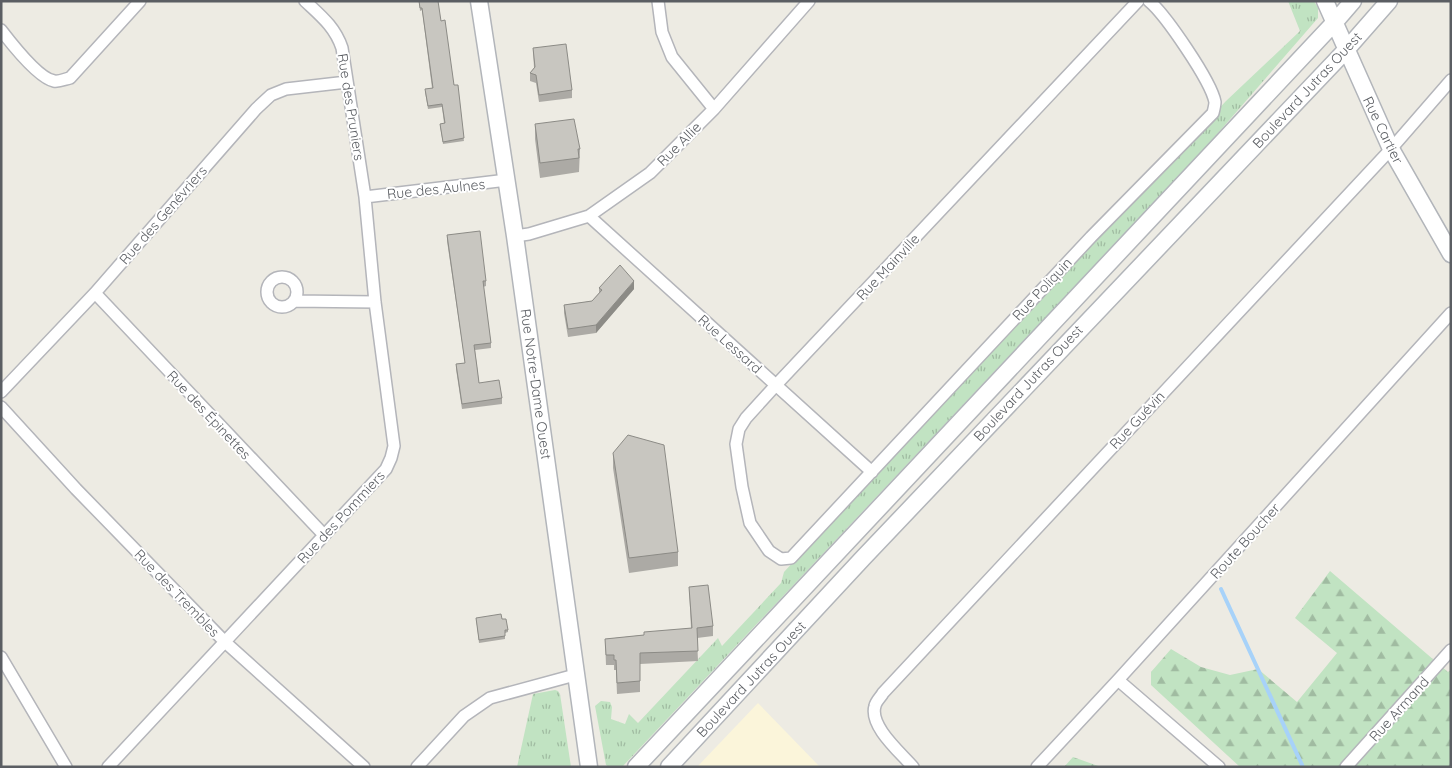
<svg xmlns="http://www.w3.org/2000/svg" width="1452" height="768" font-family="Quicksand,sans-serif">
<defs>
<pattern id="grass-tufts" width="24" height="20" patternUnits="userSpaceOnUse" patternTransform="scale(1.25)"><rect width="24" height="20" fill="#c1e3c2"/><path d="M3 7l-1-3M5 7V3M7 7l1-3M15 17l-1-3M17 17v-4M19 17l1-3" fill="none" stroke="#a0bba1"/></pattern>
<pattern id="forest-firs" width="22" height="20" patternUnits="userSpaceOnUse" patternTransform="scale(1.25)"><rect width="22" height="20" fill="#c1e3c2"/><path d="M5 1l3.5 6h-7zM16 11l3.5 6h-7z" fill="#a0bba1"/></pattern>
</defs>
<rect width="100%" height="100%" fill="#edebe3"/>
<path fill="#fbf5da" d="M758 703 820 767H697Z"/>
<path fill="url(#grass-tufts)" d="M1288 1H1314L1318 8V18L1205 148 623 766 609 767 606 765 595 706 601 701 610 702 612 707 611 719 625 724 629 714 638 723 718 638 722 646 781 583 784 572 833 519 1226 101 1300 31Z
M555 690 558 691 560 694 571 767H517L533 694Z"/>
<path fill="url(#forest-firs)" d="M1330 571 1448 672 1451 670V767H1240L1151 685V672L1171 649 1201 667 1230 675 1258 669 1297 702 1337 653 1295 618Z
M1073 757 1101 767H1064Z"/>
<g fill="none" stroke-linecap="round" stroke-linejoin="round">
<path stroke="#a7d2f9" stroke-width="4" d="M1221 589 1303 767"/>
<defs>
<path id="street" d="M658 1 662 32 672 57 714 109
M1138 1 776 385 746 418 739 429 736 444 742 487 750 523 769 551 781 559 791 558 1091 237 1213 113C1214 109 1215 105 1215 102 1211 81 1165 14 1149 1
M1 30C11 43 38 78 54 81 59 82 65 79 70 78L140 1
M365 197 507 180
M589 216 872 472
M515 236 529 234 589 216 650 173 714 109 809 1
M267 292a15 15 0 1 1 30 0a15 15 0 1 1-30 0Z
M95 293 324 535
M294 301 375 302
M1 392 95 293 256 109 271 95 286 89 347 82
M1 407 76 489 225 642 364 767
M1 657 66 767
M1118 680 1219 767
M108 767 386 469 391 458 394 446 375 302 365 197 342 48C335 27 321 16 305 1
M417 767 464 716 490 698 575 675
M913 767C900 752 869 726 875 706 876 701 881 697 883 693L1391 149 1451 80
M1037 767 1118 680 1451 313
M1346 767 1451 650"/>
<path id="secondary" d="M479 1 515 236 589 767
M1325 1 1391 149 1451 254
M636 767 1334 23 1353 1
M669 767 863 558 1346 50 1389 1"/>
</defs>
<use href="#street" stroke="#b4b5ba" stroke-width="14"/>
<use href="#secondary" stroke="#b2b5ba" stroke-width="19"/>
<use href="#street" stroke="#fff" stroke-width="11"/>
<use href="#secondary" stroke="#fff" stroke-width="16"/>
</g>
<path fill="#acaaa5" d="M419 1 441 21 454 85 464 141 443 144 440 126V124L444 123 442 107 428 109 425 92 432 88 422 10 420 11Z
M533 48 572 90V98L539 102 536 83 530 81V73L534 68Z
M535 124 580 149 579 172 540 178 535 139Z
M447 235 486 281V286L483 287 491 343V348L475 350 479 383 502 398V404L462 409 456 369V364L465 363 447 241Z
M599 288 634 289 596 333 568 337 564 313V305L592 301 599 293Z
M613 453 678 552V566L629 573 613 468Z
M689 587 713 626V636L697 638 698 661 640 664V692L617 694 616 670H614V665H606L605 639 644 635 691 628Z
M476 618 502 619 508 630V632L505 633V639L479 643Z"/>
<path fill="#8c8b86" d="M634 281V289L596 333V325Z"/>
<path fill="#c8c6c0" stroke="#8c8b86" d="M419 1H438L441 21 445 20 454 85H458L464 138 443 142 440 124 445 123 442 104 428 106 425 89 433 88 422 8H420Z
M566 44 572 90 539 95 536 75 530 73 535 67 533 48Z
M574 119 580 149H578L579 158 540 163 535 124Z
M480 231 486 281H483L491 343 474 345 477 367 479 383 499 380 502 398 462 404 456 364 465 363 447 235Z
M620 265 634 281 596 325 568 329 564 305 592 301 602 290 599 288Z
M628 435 664 445 678 552 629 558 613 453Z
M708 585 713 626 697 628 698 651 640 653V681L617 683 616 660H614V655H606L605 639 644 635V632L692 628 689 587Z
M501 614 502 619H506L508 630H505V636L479 640 476 618Z"/>
<g text-anchor="middle" dominant-baseline="central" stroke-width="4" stroke-linejoin="round" paint-order="stroke">
<g font-size="14" fill="#5b5e63" stroke="#fff">
<text transform="translate(1307 90) rotate(-47)">Boulevard Jutras Ouest</text>
<text transform="translate(351 107) rotate(81)">Rue des Pruniers</text>
<text transform="translate(1383 130) rotate(64)">Rue Cartier</text>
<text transform="translate(679 144) rotate(-45)">Rue Allie</text>
<text transform="translate(436 189) rotate(-6)">Rue des Aulnes</text>
<text transform="translate(163 215) rotate(-49)">Rue des Genévriers</text>
<text transform="translate(888 267) rotate(-47)">Rue Mainville</text>
<text transform="translate(1042 289) rotate(-47)">Rue Poliquin</text>
<text transform="translate(730 344) rotate(42)">Rue Lessard</text>
<text transform="translate(1028 383) rotate(-47)">Boulevard Jutras Ouest</text>
<text transform="translate(536 384) rotate(82)">Rue Notre-Dame Ouest</text>
<text transform="translate(209 415) rotate(47)">Rue des Épinettes</text>
<text transform="translate(1137 420) rotate(-47)">Rue Guévin</text>
<text transform="translate(341 517) rotate(-47)">Rue des Pommiers</text>
<text transform="translate(1245 541) rotate(-48)">Route Boucher</text>
<text transform="translate(177 593) rotate(46)">Rue des Trembles</text>
<text transform="translate(751 679) rotate(-47)">Boulevard Jutras Ouest</text>
<text transform="translate(1399 709) rotate(-48)">Rue Armand</text>
</g>
</g>
<rect width="1452" height="768" fill="none" stroke="#5b5e63" stroke-width="5"/>
</svg>
